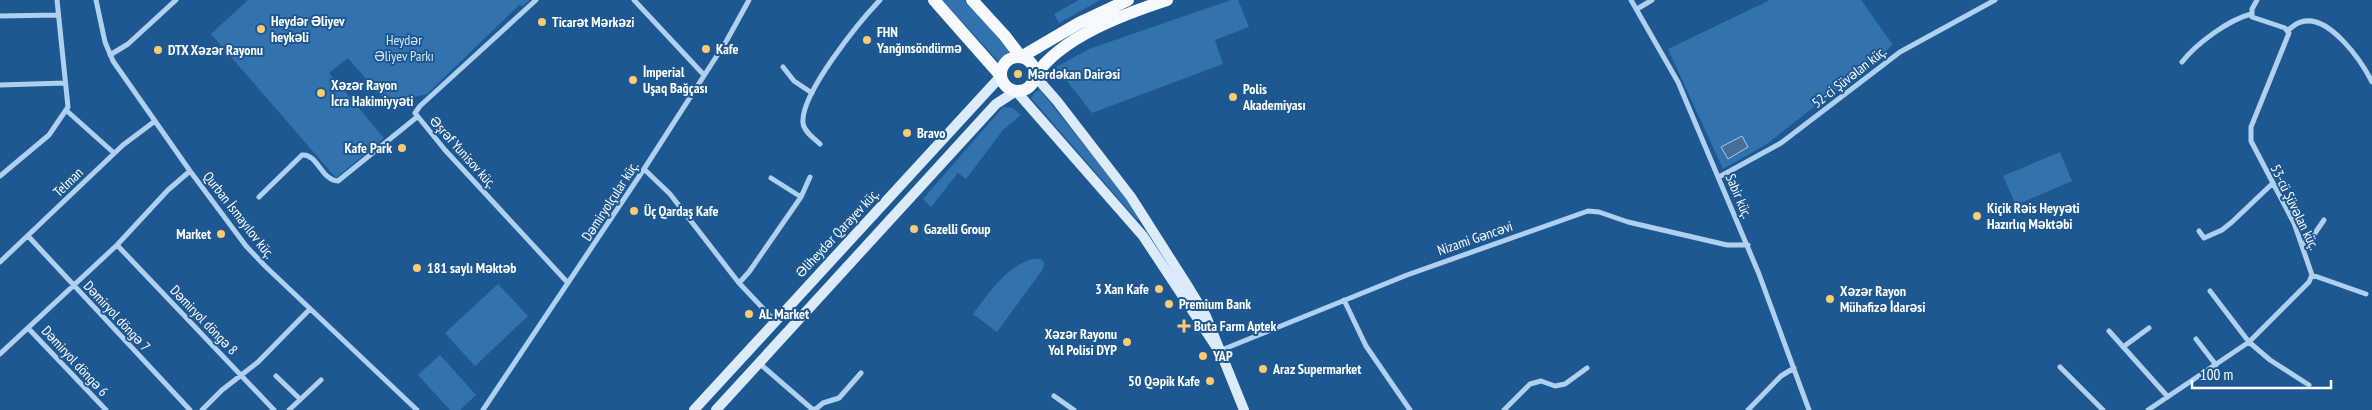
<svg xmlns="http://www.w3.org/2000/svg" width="2372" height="410" font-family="'PT Sans Narrow',sans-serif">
<rect width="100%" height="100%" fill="#1e5892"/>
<path fill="#3272af" d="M248 0H530L523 6 519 5 427 94 410 98 394 111 348 58 329 73 384 138 336 178 211 34Z
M942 0H964L1010 50 1005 57 998 61Z
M1079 0H1100L1059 23 1054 14Z
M1231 0H1238L1249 27 1215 40 1223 64 1092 113 1056 67 1089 49Z
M1770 0H1861L1893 45 1767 144 1723 169 1668 49Z
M1040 90 1141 216 1137 220 1031 98 1035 92Z
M1003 107 1013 108 1021 115 1003 130 966 179 958 173 931 207 923 199Z
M2060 152 2072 181 2016 205 2003 176Z
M1032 259H1040L1044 262 1043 269 997 332 973 314C989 293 1005 267 1032 259Z
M498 284 528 316 475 366 445 333Z
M440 355 476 395 460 410H450L418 375Z"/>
<path fill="#476f98" stroke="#a3cbef" d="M1742 136 1748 147 1728 159 1721 147Z"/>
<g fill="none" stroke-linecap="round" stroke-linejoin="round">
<path stroke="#afd0ee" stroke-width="5" d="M96 0 105 42 113 61 190 171 246 246 265 266 417 410
M536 0 420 106 415 113 445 150 568 283
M634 0 704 75
M1631 0 1678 82 1759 274 1809 410
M1637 9 1652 0
M0 16 57 15
M2287 31C2291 28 2296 23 2301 22 2329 13 2362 62 2372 82
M110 55 128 44 176 0
M2182 62C2196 44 2228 20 2251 14
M783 67 794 81 812 93
M0 85 65 83
M67 111 114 153
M820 144C814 138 804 132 803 123 800 94 860 21 880 0
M644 169 670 194 739 283 775 321
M0 176 49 135 68 107 57 0
M1719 177 1781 143 1900 52 1995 0
M771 178 801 197
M259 197 302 155C317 153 322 181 338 181L417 117
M2199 231 2204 238 2222 230 2232 222 2273 183
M28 236 190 410
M2303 244 2313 236 2324 220
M117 245 274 410
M0 262 123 145 155 121
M2312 275 2366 294
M739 283 749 272 801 197 810 177
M2210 291 2249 342 2270 360 2309 385
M1344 300 1366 346 1410 410
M28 328 106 410
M2109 331 2168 397
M2196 339 2216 365
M2123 347 2149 328
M1219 351 1407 275 1588 211 1599 212 1628 222 1727 245H1748
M0 354 117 245 168 190 190 171
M759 363 812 409H816L823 403 839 398 861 373
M2060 367 2103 410
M276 376 300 399
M1054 396 1074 410
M202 410 222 390 258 362 310 309
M289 410 321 380
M483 410 644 169 727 40 749 0
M1504 410 1530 384 1541 381 1555 386 1565 384 1587 368
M1748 410 1781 376 1794 368
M2148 410 2249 342 2309 282 2312 275 2294 223 2251 141V127L2289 33 2285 28 2252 17V9L2257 0"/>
<path stroke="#dcebfa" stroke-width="10" d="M1035 76 1057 101 1131 197 1187 285 1206 316 1244 410
M694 410 1001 76
M716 410 996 104 1016 91 1143 236 1219 351"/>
<path stroke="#f6faff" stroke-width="12" d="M934 0 1001 76
M972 0 1005 36 1021 57 1079 23 1128 0
M1001 74a17 17 0 1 1 34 0a17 17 0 1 1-34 0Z
M1035 76C1061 37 1124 14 1167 0"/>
</g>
<g fill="#fcca6f" stroke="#1e5892" stroke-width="2">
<circle cx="542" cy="22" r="5"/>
<circle cx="261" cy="29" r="5"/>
<circle cx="867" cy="40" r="5"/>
<circle cx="706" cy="49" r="5"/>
<circle cx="158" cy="50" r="5"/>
<circle cx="1018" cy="74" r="5"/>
<circle cx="633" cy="80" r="5"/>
<circle cx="321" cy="93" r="5"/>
<circle cx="1233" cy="97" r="5"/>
<circle cx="907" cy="133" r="5"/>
<circle cx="402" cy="148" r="5"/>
<circle cx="634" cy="211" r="5"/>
<circle cx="1977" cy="216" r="5"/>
<circle cx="914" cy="229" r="5"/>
<circle cx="221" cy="234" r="5"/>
<circle cx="417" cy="268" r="5"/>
<circle cx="1159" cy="289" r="5"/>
<circle cx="1830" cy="299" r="5"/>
<circle cx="1169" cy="304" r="5"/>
<circle cx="749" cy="314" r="5"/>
<path d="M1181.5 318.5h5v5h5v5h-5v5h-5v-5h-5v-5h5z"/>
<circle cx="1127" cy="342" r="5"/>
<circle cx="1203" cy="356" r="5"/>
<circle cx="1263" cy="369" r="5"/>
<circle cx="1210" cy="381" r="5"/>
</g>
<g text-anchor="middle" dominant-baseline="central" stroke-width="4" stroke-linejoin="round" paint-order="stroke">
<g font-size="14" font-weight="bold" fill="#fff" stroke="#1e5892" text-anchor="start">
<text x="271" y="21">Heydər Əliyev<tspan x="271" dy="16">heykəli</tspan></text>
<text x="552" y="22">Ticarət Mərkəzi</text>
<text x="877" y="32">FHN<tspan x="877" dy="16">Yanğınsöndürmə</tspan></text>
<text x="716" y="49">Kafe</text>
<text x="168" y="50">DTX Xəzər Rayonu</text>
<text x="643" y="72">İmperial<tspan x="643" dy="16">Uşaq Bağçası</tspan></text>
<text x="1028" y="74">Mərdəkan Dairəsi</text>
<text x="331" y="85">Xəzər Rayon<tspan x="331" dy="16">İcra Hakimiyyəti</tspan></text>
<text x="1243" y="89">Polis<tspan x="1243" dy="16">Akademiyası</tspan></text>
<text x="917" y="133">Bravo</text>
<text x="392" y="148" text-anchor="end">Kafe Park</text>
<text x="1987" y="208">Kiçik Rəis Heyyəti<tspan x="1987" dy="16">Hazırlıq Məktəbi</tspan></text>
<text x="644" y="211">Üç Qardaş Kafe</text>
<text x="924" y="229">Gazelli Group</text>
<text x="211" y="234" text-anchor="end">Market</text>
<text x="427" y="268">181 saylı Məktəb</text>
<text x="1149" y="289" text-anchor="end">3 Xan Kafe</text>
<text x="1840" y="291">Xəzər Rayon<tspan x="1840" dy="16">Mühafizə İdarəsi</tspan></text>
<text x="1179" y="304">Premium Bank</text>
<text x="759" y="314">AL Market</text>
<text x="1194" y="326">Buta Farm Aptek</text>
<text x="1117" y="334" text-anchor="end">Xəzər Rayonu<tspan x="1117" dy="16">Yol Polisi DYP</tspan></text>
<text x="1213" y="356">YAP</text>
<text x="1273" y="369">Araz Supermarket</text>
<text x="1200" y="381" text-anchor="end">50 Qəpik Kafe</text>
</g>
<g font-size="14" fill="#d5e8fa" stroke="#1e5892">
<text x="404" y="40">Heydər<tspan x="404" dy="16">Əliyev Parkı</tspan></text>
</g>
<g font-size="14" fill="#fff" stroke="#1e5892">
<text transform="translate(1849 77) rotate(-38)">52-ci Şüvəlan küç.</text>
<text transform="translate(463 152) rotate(48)">Əşrəf Yunisov küç.</text>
<text transform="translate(68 182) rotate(-44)">Telman</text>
<text transform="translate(1739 196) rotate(67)">Sabir küç.</text>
<text transform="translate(610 201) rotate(-57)">Dəmiryolçular küç.</text>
<text transform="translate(2295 207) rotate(64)">53-cü Şüvəlan küç.</text>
<text transform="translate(239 215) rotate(52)">Qurban İsmayılov küç.</text>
<text transform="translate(837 233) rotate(-47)">Əliheydər Qarayev küç.</text>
<text transform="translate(1475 238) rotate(-19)">Nizami Gəncəvi</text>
<text transform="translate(117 316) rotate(47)">Dəmiryol döngə 7</text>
<text transform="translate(204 320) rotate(46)">Dəmiryol döngə 8</text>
<text transform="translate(75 361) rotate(47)">Dəmiryol döngə 6</text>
</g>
</g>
<path d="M2192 380v8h139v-8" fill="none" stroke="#ffffff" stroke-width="2.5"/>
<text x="2200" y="380" font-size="15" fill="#ffffff" stroke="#1e5892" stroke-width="4" paint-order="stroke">100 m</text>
</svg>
